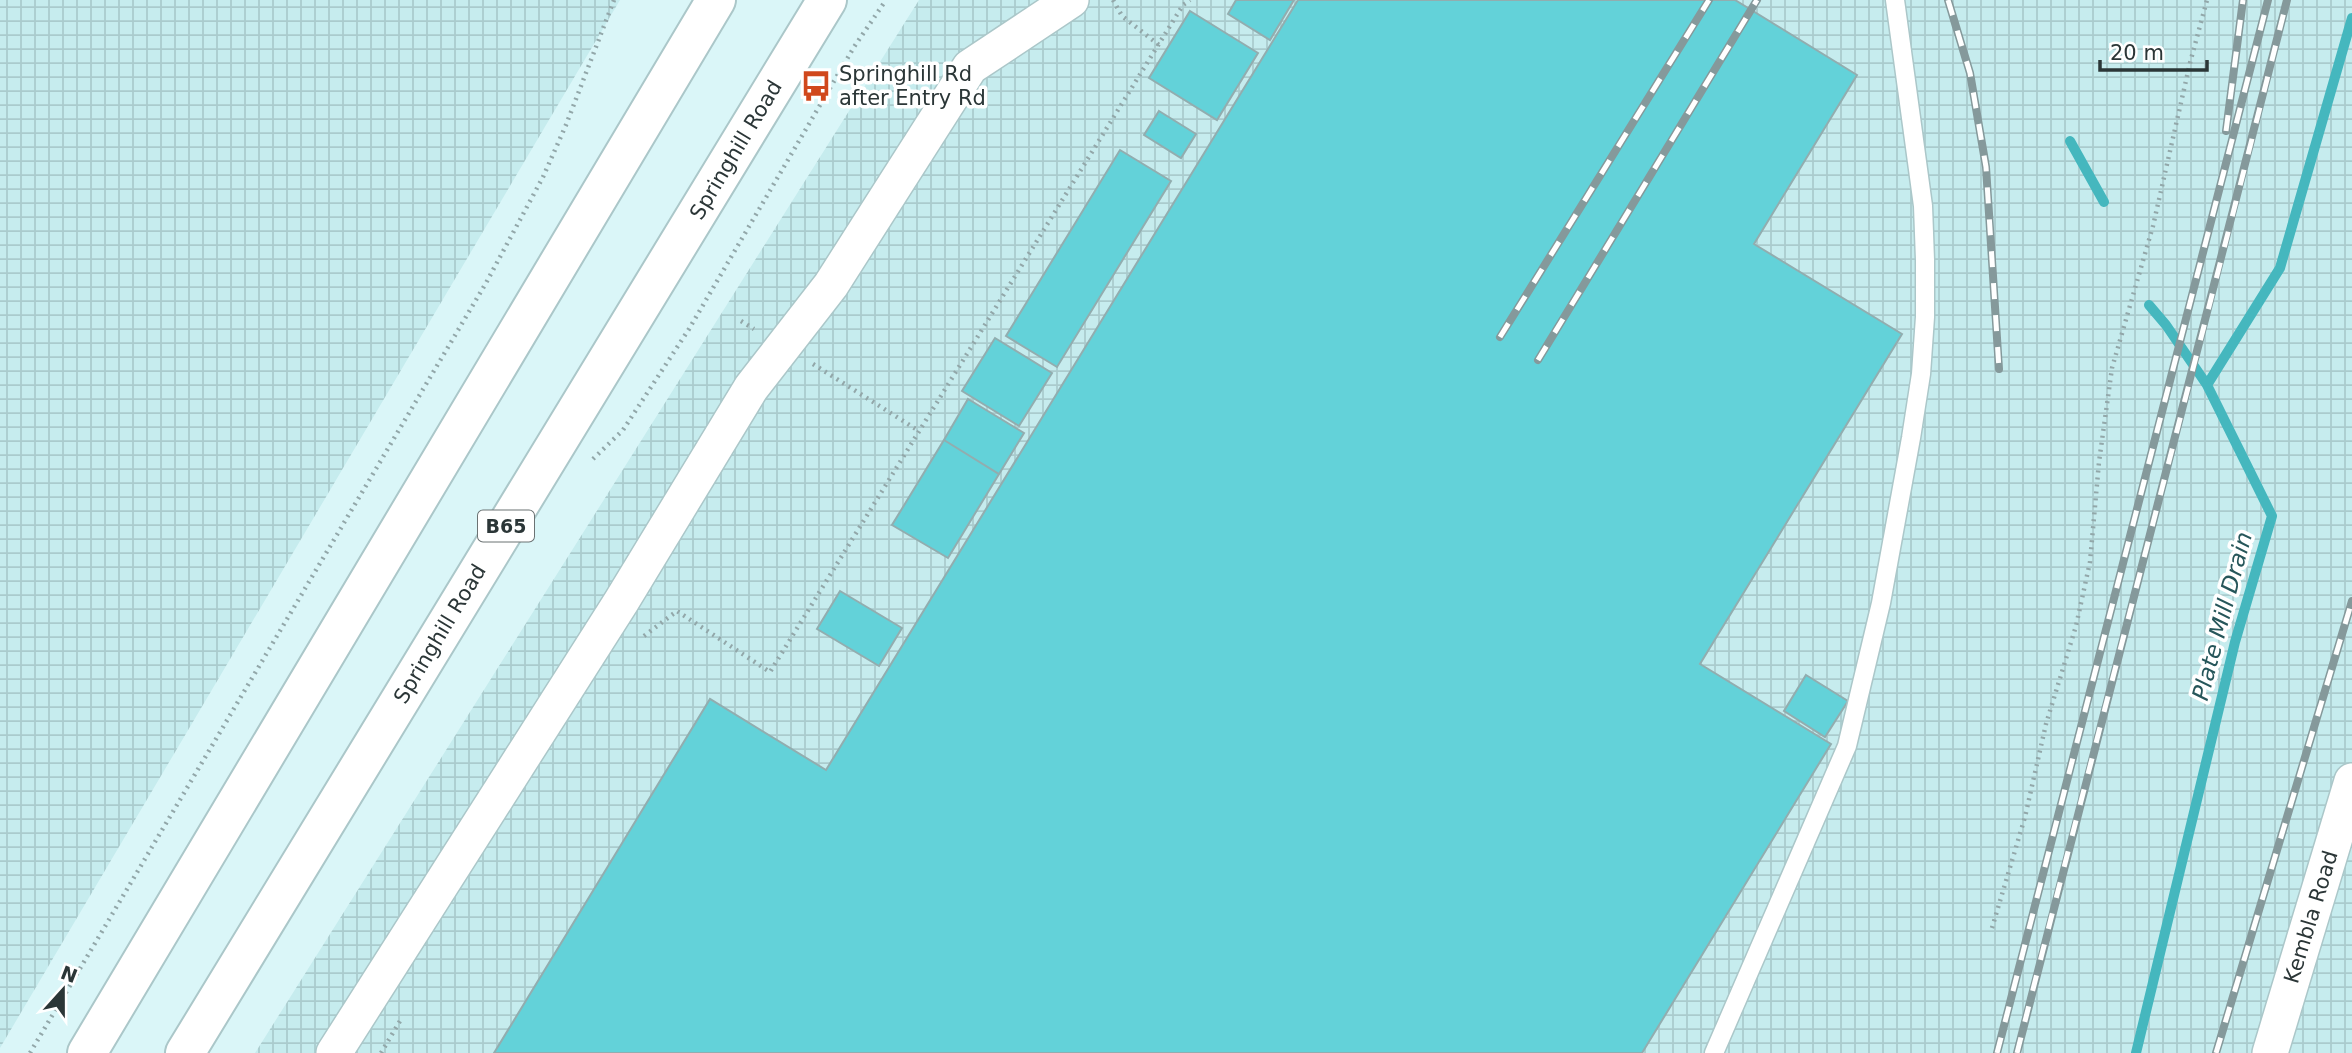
<svg xmlns="http://www.w3.org/2000/svg" width="2352" height="1053" font-family="'DejaVu Sans',sans-serif">
<defs>
<pattern id="industrial-grid" width="8" height="8" patternUnits="userSpaceOnUse" patternTransform="scale(1.75)"><rect width="8" height="8" fill="#c6ecee"/><path d="M0 4h8M4 0v8" fill="none" stroke="#aacbcd"/></pattern>
</defs>
<rect width="100%" height="100%" fill="#daf6f8"/>
<path fill="url(#industrial-grid)" d="M0 0H620L0 1048Z
M919 0H2352V1053H255Z"/>
<g fill="none" stroke-linecap="round" stroke-linejoin="round">
<path stroke="#45b7be" stroke-width="10" d="M2070 141 2104 202
M2149 305 2166 325 2207 385
M2136 1053 2235 642 2272 516 2207 385 2280 268 2352 18"/>
</g>
<path fill="#63d2d9" stroke="#92adaf" stroke-width="2" d="M1236 0H1294L1270 40 1228 14Z
M1298 0H1735L1857 75 1754 244 1902 334 1700 664 1831 744 1642 1053H494L710 699 826 770Z
M1190 11 1258 53 1217 120 1149 78Z
M1159 111 1196 134 1181 158 1144 135Z
M1120 150 1171 181 1057 367 1006 336Z
M995 338 1052 373 1019 426 962 391Z
M968 399 1024 433 999 474 944 440Z
M944 440 999 474 948 558 892 525Z
M840 591 902 628 879 666 817 629Z
M1806 675 1848 701 1825 737 1784 711Z"/>
<g fill="none" stroke-linecap="round" stroke-linejoin="round">
<defs>
<path id="lane" d="M1714 1053 1847 746 1881 603 1911 438 1921 374 1925 317V260L1923 206 1895 0"/>
<path id="street" d="M334 1053 621 602 751 388 831 285 970 67 1071 0
M2270 1053 2352 781"/>
<path id="primary" d="M87 1053 716 0
M185 1053 827 0"/>
</defs>
<use href="#lane" stroke="#abc7c9" stroke-width="21"/>
<use href="#street" stroke="#abc7c9" stroke-width="38"/>
<use href="#primary" stroke="#abc7c9" stroke-width="42"/>
<path stroke="#92a7a9" stroke-width="4.5" stroke-dasharray="2 5" stroke-linecap="butt" d="M1113 0 1122 16 1159 45
M741 321 754 329
M813 364 919 431
M593 459 623 430 689 329 854 47 886 0
M644 636 677 611 770 672 1183 5 1190 0
M1992 928 2025 817 2046 724 2076 626 2090 562 2099 462 2112 368 2153 226 2190 63 2207 0
M30 1053 486 283 543 177 566 125 614 0
M381 1053 400 1021"/>
<use href="#lane" stroke="#fff" stroke-width="18"/>
<use href="#street" stroke="#fff" stroke-width="35"/>
<use href="#primary" stroke="#fff" stroke-width="38"/>
<defs>
<path id="rail" d="M1948 0 1970 73 1986 167 1999 369
M2226 131 2243 0
M1500 337 1709 0
M1538 360 1757 0
M1997 1053 2268 0
M2017 1053C2105 702 2199 352 2287 0
M2216 1053 2352 601"/>
</defs>
<use href="#rail" stroke="#85999b" stroke-width="8"/>
<use href="#rail" stroke="#fff" stroke-width="5" stroke-dasharray="16" stroke-linecap="butt"/>
</g>
<defs>
<symbol id="bus-bare" viewBox="-9 -9 18 18"><path d="M-5-6H5V4H4V6H2V4H-2V6H-4V4H-5ZM-3.5-4V0h7V-4ZM-3.5 1.2v1.5H-2V1.2ZM2 1.2v1.5H3.5V1.2Z" fill="#d0481c" stroke="#fff" stroke-width="2.5" paint-order="stroke"/></symbol>
</defs>
<g fill-rule="evenodd">
<use href="#bus-bare" x="794" y="64" width="44" height="44"/>
</g>
<g text-anchor="middle" dominant-baseline="central" stroke-width="7" stroke-linejoin="round" paint-order="stroke">
<rect fill="#fff" stroke="#6b7273" stroke-width="2" x="478" y="510.5" width="56" height="31" rx="5"/>
<g font-size="19" font-weight="bold" fill="#2b3637">
<text x="506" y="526">B65</text>
</g>
<g font-size="21" fill="#2b3637" stroke="#fff" text-anchor="start">
<text x="839" y="74">Springhill Rd<tspan x="839" dy="24">after Entry Rd</tspan></text>
</g>
<g font-size="21" fill="#2b3637" stroke="#fff">
<text transform="translate(736 150) rotate(-59)">Springhill Road</text>
<text transform="translate(440 634) rotate(-59)">Springhill Road</text>
<text transform="translate(2311 917) rotate(-73)">Kembla Road</text>
</g>
<g font-size="23" font-style="italic" fill="#26565a" stroke="#fff">
<text transform="translate(2222 616) rotate(-75)">Plate Mill Drain</text>
</g>
</g>
<g transform="translate(63 990) rotate(21)" stroke="#ffffff" stroke-width="5" paint-order="stroke">
<path d="M0-5L12 26L0 18L-12 26Z" fill="#2b3637"/>
<text y="-10" font-size="19" font-weight="bold" text-anchor="middle" fill="#2b3637">N</text>
</g>
<path d="M2100 60v10h107v-10" fill="none" stroke="#2b3637" stroke-width="3.5"/>
<text x="2110" y="60" font-size="21" fill="#2b3637" stroke="#ffffff" stroke-width="5" paint-order="stroke">20 m</text>
</svg>
